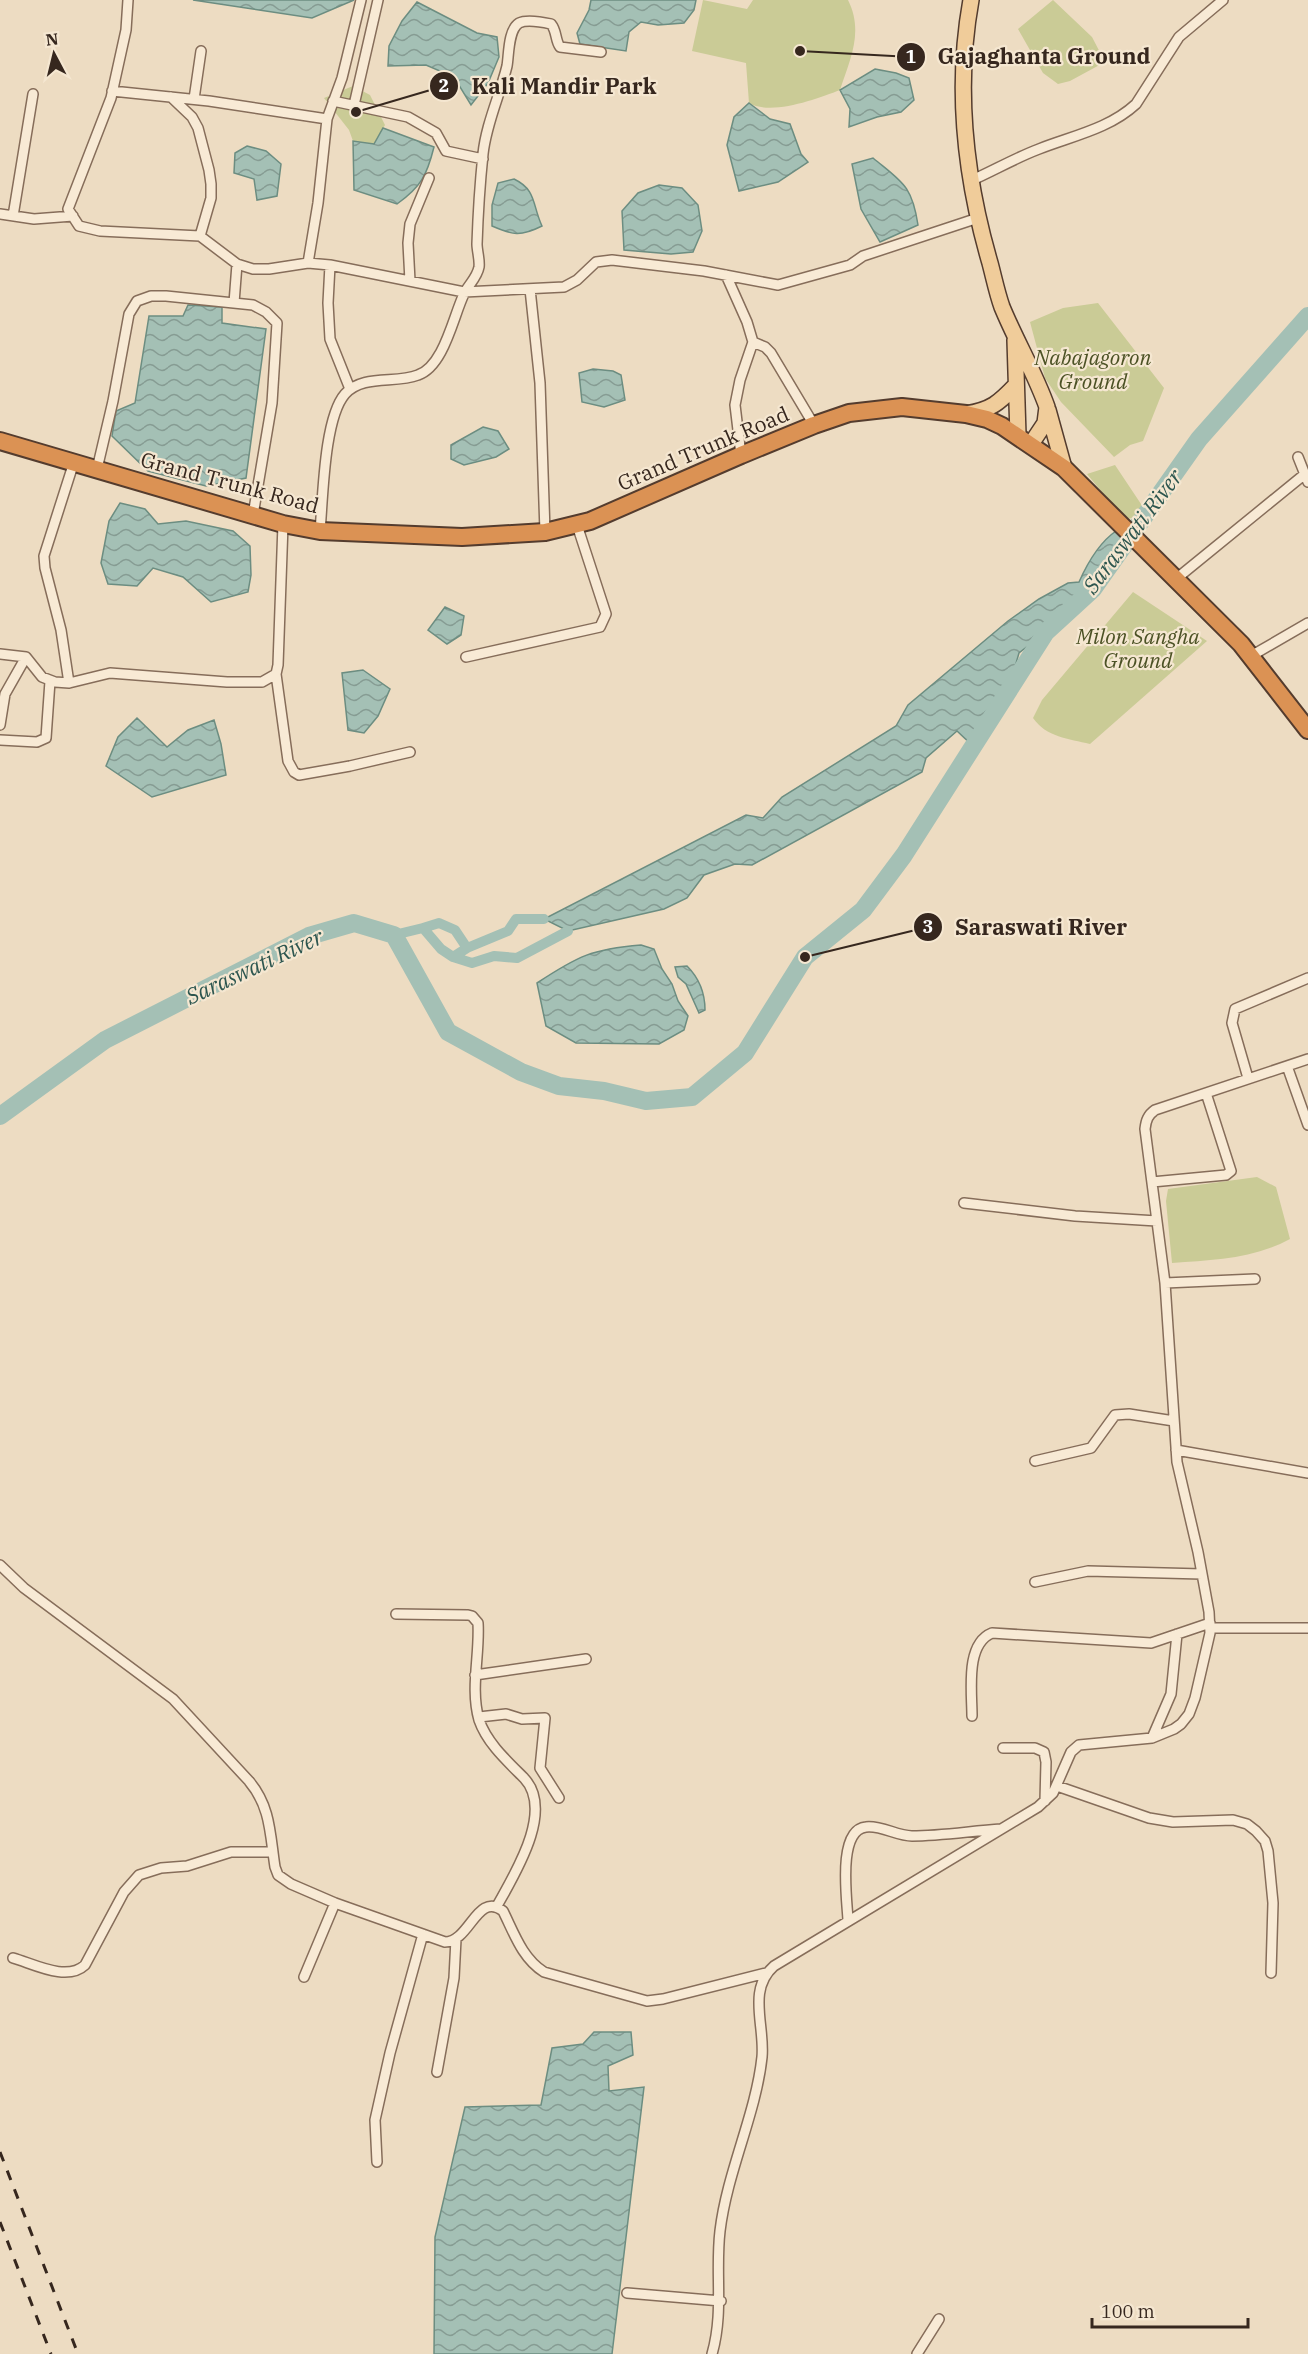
<svg xmlns="http://www.w3.org/2000/svg" width="1308" height="2354" font-family="'IBM Plex Serif',serif">
<defs>
<pattern id="water-waves" width="16" height="10" patternUnits="userSpaceOnUse" patternTransform="scale(1.5)"><rect width="16" height="10" fill="#a4c0b5"/><path d="M0 5q4-4 8 0t8 0" fill="none" stroke="#869c93"/></pattern>
</defs>
<rect width="100%" height="100%" fill="#eddcc2"/>
<path fill="#cacb96" d="M703 0 747 9 753 0H848C864 32 850 59 840 90 817 99 771 116 749 103L746 63 692 51Z
M1053 0 1092 37 1105 62 1070 81 1058 84 1043 73 1018 29Z
M353 86 370 95 385 125 374 144 353 141 349 130 324 98Z
M1098 303 1164 388 1143 441 1130 445 1114 457 1061 402 1045 378 1030 322 1063 308Z
M1115 465 1147 513 1125 520 1087 474Z
M1133 592 1207 641 1090 744C1069 739 1046 737 1033 718L1042 700Z
M1257 1177 1276 1187 1290 1239C1253 1259 1213 1260 1172 1263L1166 1201 1168 1189Z"/>
<path fill="url(#water-waves)" stroke="#6c8d81" stroke-width="1.5" d="M193 0H354L312 18Z
M591 0H696L694 10 684 23 658 25 641 22 629 32 626 51 580 44 577 33 589 10Z
M417 2 477 33 497 37 499 57 488 83 471 105 454 77 426 65 388 66 389 46 402 21Z
M875 69 896 73 909 78 914 100 901 112 877 117 849 127 850 109 840 90Z
M749 103 770 119 790 124 801 154 808 162 778 182 739 191 727 145 734 117Z
M383 128 434 147C427 175 421 187 397 204L354 190 353 141 374 144Z
M247 146 266 151 281 164 277 196 257 200 254 179 234 173 235 153Z
M873 158C902 182 912 185 918 225L880 242 861 209 852 164Z
M514 179C537 190 532 205 542 226 520 237 513 235 492 226V205L498 183Z
M659 185 682 188 698 205 702 231 693 252 671 254 624 250 622 211 638 193Z
M188 305 222 307V323L266 329 246 478 206 486 148 471 112 436 116 411 135 403 149 316H183Z
M593 369 613 371 621 375 625 400 604 407 582 402 579 373Z
M483 427 498 431 509 449 496 457 464 465 451 459V445Z
M120 503 145 509 158 524 186 521 233 531 250 546 251 575 248 592 211 602 183 577 153 568 137 586 108 584 101 563 109 521Z
M1116 531 1127 541 1093 589 1046 632 1019 653 1008 691 973 746 957 731 926 758 922 772 752 865 735 864 704 875 687 898 664 909 568 931 544 919 746 815 763 818 782 797 896 726 908 705 1008 621 1039 599 1068 583 1079 582C1087 564 1100 542 1116 531Z
M445 607 464 616 461 635 447 644 428 630Z
M363 670 390 689 378 716 364 733 348 730 342 673Z
M137 718 167 747 188 730 214 720 221 744 226 775 152 797 106 766 118 737Z
M641 945 654 949 662 969 672 984 678 1001 688 1016 684 1030 659 1044 576 1043 546 1026 537 983C578 956 592 949 641 945Z
M687 966C699 978 705 993 705 1010L699 1013 686 984 678 977 675 967Z
M594 2032H631L633 2055 608 2066 609 2091 644 2087 612 2354H434L435 2237 465 2107 541 2105 552 2048 583 2044Z"/>
<g fill="none" stroke-linecap="round" stroke-linejoin="round">
<path stroke="#a4c0b5" stroke-width="10" d="M423 928 439 923 455 930 467 948
M394 935 423 928 441 949 453 957 472 963 494 956 517 958 568 931
M453 957 467 948 508 931 516 919H544"/>
<path stroke="#a4c0b5" stroke-width="18" d="M0 1116 105 1040 309 936 354 923 394 935 448 1032 521 1072 559 1086 604 1091 646 1101 692 1097 745 1053 805 957 863 910 904 855 1046 632 1093 589 1199 439 1308 316"/>
<defs>
<path id="street" d="M128 0 126 30 111 98 68 209 79 226 100 231 200 236 237 264 253 269H269L308 263 330 265 464 292 564 287 577 280 596 262 612 260 704 271 778 285 850 265 863 256 978 218
M112 91 209 101 327 119
M171 97 192 117 198 128 209 170 211 184V198L200 236
M194 99 201 51
M333 101 408 117 436 133 446 151 483 159
M354 105 378 0
M970 181C993 171 1015 158 1039 149 1072 136 1109 129 1136 104L1179 37 1223 0
M0 214 34 219 73 216
M13 216 33 94
M308 263 318 203 327 119 342 78 361 0
M330 265 328 303 330 339 350 389
M726 275 747 322 753 342 740 380 735 405 741 455
M410 281 408 243 410 224 429 178
M530 289 540 383 545 532
M234 303 237 264
M753 342 765 347 771 353 814 425
M1298 457 1308 482
M97 469 113 401 129 314 137 301 151 296H166L253 305 266 312 277 323 272 403 253 515
M320 531C323 498 324 418 345 394 363 374 395 384 418 375 444 366 453 317 464 294 468 285 477 278 479 267 480 260 477 251 477 244 478 214 480 183 483 154 486 124 500 95 507 66 509 55 508 30 519 23 527 19 542 22 551 24 557 31 555 40 560 47L601 52
M1176 579 1305 474
M0 654 26 657 42 677 55 682 69 683 110 673 227 682H262L276 674 278 665 283 524
M1251 656 1308 623
M466 657 600 627 606 614 577 525
M276 674 288 761 294 772 299 775 350 766 410 752
M69 683 61 630 45 568 44 556 74 462
M0 725 5 694 26 657
M0 740 37 742 46 738 50 681
M1287 1066 1308 1125
M1248 1078 1232 1023 1235 1009 1308 978
M1152 1182 1226 1175 1231 1171 1206 1093
M964 1203 1075 1216 1157 1221
M1165 1283 1255 1279
M1176 1450 1308 1473
M1035 1461 1091 1448 1115 1415 1129 1414 1174 1421
M0 1565 24 1588 173 1699 249 1781C271 1807 270 1835 275 1867L278 1875 291 1884 335 1903 445 1942C470 1942 477 1891 503 1911 514 1933 522 1958 544 1972L647 2001 663 1999 766 1973
M1035 1582 1088 1571 1202 1574
M396 1614 468 1615 472 1616 478 1623C480 1655 470 1688 479 1720 487 1743 507 1761 524 1778 555 1811 514 1875 497 1906
M1210 1628H1308
M475 1675 586 1659
M972 1716C972 1691 965 1644 992 1633L1151 1643 1210 1623
M479 1717 506 1714 522 1719 545 1718 540 1768 559 1798
M1152 1738 1171 1694 1177 1634
M1003 1748H1035L1044 1752 1046 1762 1045 1801
M1057 1786 1149 1818 1173 1822 1233 1820 1247 1824 1256 1831 1265 1841 1268 1851 1273 1903 1271 1973
M848 1920C847 1899 837 1830 866 1827 881 1825 897 1836 912 1836 941 1836 971 1831 1001 1829
M13 1958C34 1964 67 1982 85 1965L124 1892 139 1875 161 1868 187 1866 231 1852H273
M304 1977 335 1903
M437 2072 454 1978 456 1939
M377 2162 375 2120 390 2053 423 1934
M627 2293 721 2301
M712 2354C724 2312 715 2273 720 2231 727 2172 756 2114 762 2057 765 2025 747 1990 774 1966L1038 1807 1053 1793 1071 1752 1079 1745 1152 1738 1174 1729 1181 1724 1189 1714 1195 1698 1210 1633 1209 1612 1198 1552 1177 1462 1165 1283 1145 1129C1146 1120 1148 1115 1155 1110L1308 1059
M917 2354 939 2319"/>
<path id="primary" d="M971 0C955 88 965 177 990 263 994 278 997 293 1002 307 1016 341 1035 373 1047 407L1045 423 1031 444
M1015 340 1018 435
M1048 410 1064 468
M966 414C991 410 999 403 1016 385"/>
<path id="highway" d="M0 441 283 524 320 531 462 537 545 532 590 521 741 455 814 425 849 413 902 407 966 414 987 419 1002 426 1064 468 1241 644 1308 730"/>
</defs>
<use href="#street" stroke="#866d5a" stroke-width="12"/>
<use href="#primary" stroke="#543c2e" stroke-width="18"/>
<use href="#highway" stroke="#543c2e" stroke-width="20"/>
<use href="#street" stroke="#f8ead5" stroke-width="9"/>
<use href="#primary" stroke="#f0cc9a" stroke-width="15"/>
<use href="#highway" stroke="#db9254" stroke-width="16"/>
<path stroke="#36271e" stroke-width="3" stroke-dasharray="10 10" stroke-linecap="butt" d="M0 2152 78 2354
M0 2222 51 2354"/>
</g>
<g text-anchor="middle" dominant-baseline="central" stroke-width="4.5" stroke-linejoin="round" paint-order="stroke">
<g font-size="21" font-style="italic" fill="#4c5225" stroke="#f5e7d1">
<text x="1093" y="357">Nabajagoron<tspan x="1093" dy="24">Ground</tspan></text>
<text x="1138" y="636">Milon Sangha<tspan x="1138" dy="24">Ground</tspan></text>
</g>
<g font-size="21" fill="#36271e" stroke="#f5e7d1">
<text transform="translate(703 448) rotate(-23)">Grand Trunk Road</text>
<text transform="translate(230 482) rotate(15)">Grand Trunk Road</text>
</g>
<g font-size="22" font-style="italic" fill="#2d564f" stroke="#f5e7d1">
<text transform="translate(1132 531) rotate(-53)">Saraswati River</text>
<text transform="translate(254 966) rotate(-25)">Saraswati River</text>
</g>
</g>
<path fill="none" stroke="#36271e" stroke-width="2" d="M800 51L911 57M356 112L444 86M805 957L928 927"/>
<g fill="#36271e" stroke="#f5e7d1" stroke-width="2">
<circle cx="800" cy="51" r="6"/>
<circle cx="356" cy="112" r="6"/>
<circle cx="805" cy="957" r="6"/>
<circle cx="911" cy="57" r="15"/>
<circle cx="444" cy="86" r="15"/>
<circle cx="928" cy="927" r="15"/>
</g>
<g font-size="18" text-anchor="middle" font-weight="bold" fill="#fff">
<text x="911" y="63">1</text>
<text x="444" y="92">2</text>
<text x="928" y="933">3</text>
</g>
<g font-size="22" text-anchor="middle" font-weight="bold" fill="#36271e" stroke="#f5e7d1" stroke-width="4.5" stroke-linejoin="round" paint-order="stroke">
<text x="1044" y="64">Gajaghanta Ground</text>
<text x="564" y="94">Kali Mandir Park</text>
<text x="1041" y="935">Saraswati River</text>
</g>
<g transform="translate(54 54) rotate(353)" stroke="#f5e7d1" stroke-width="4.5" paint-order="stroke">
<path d="M0-4.5L10 22L0 15L-10 22Z" fill="#36271e"/>
<text y="-9" font-size="16" font-weight="bold" text-anchor="middle" fill="#36271e">N</text>
</g>
<path d="M1092 2318v9h156v-9" fill="none" stroke="#36271e" stroke-width="3"/>
<text x="1101" y="2318" font-size="18" fill="#36271e" stroke="#f5e7d1" stroke-width="4.5" paint-order="stroke">100 m</text>
</svg>
